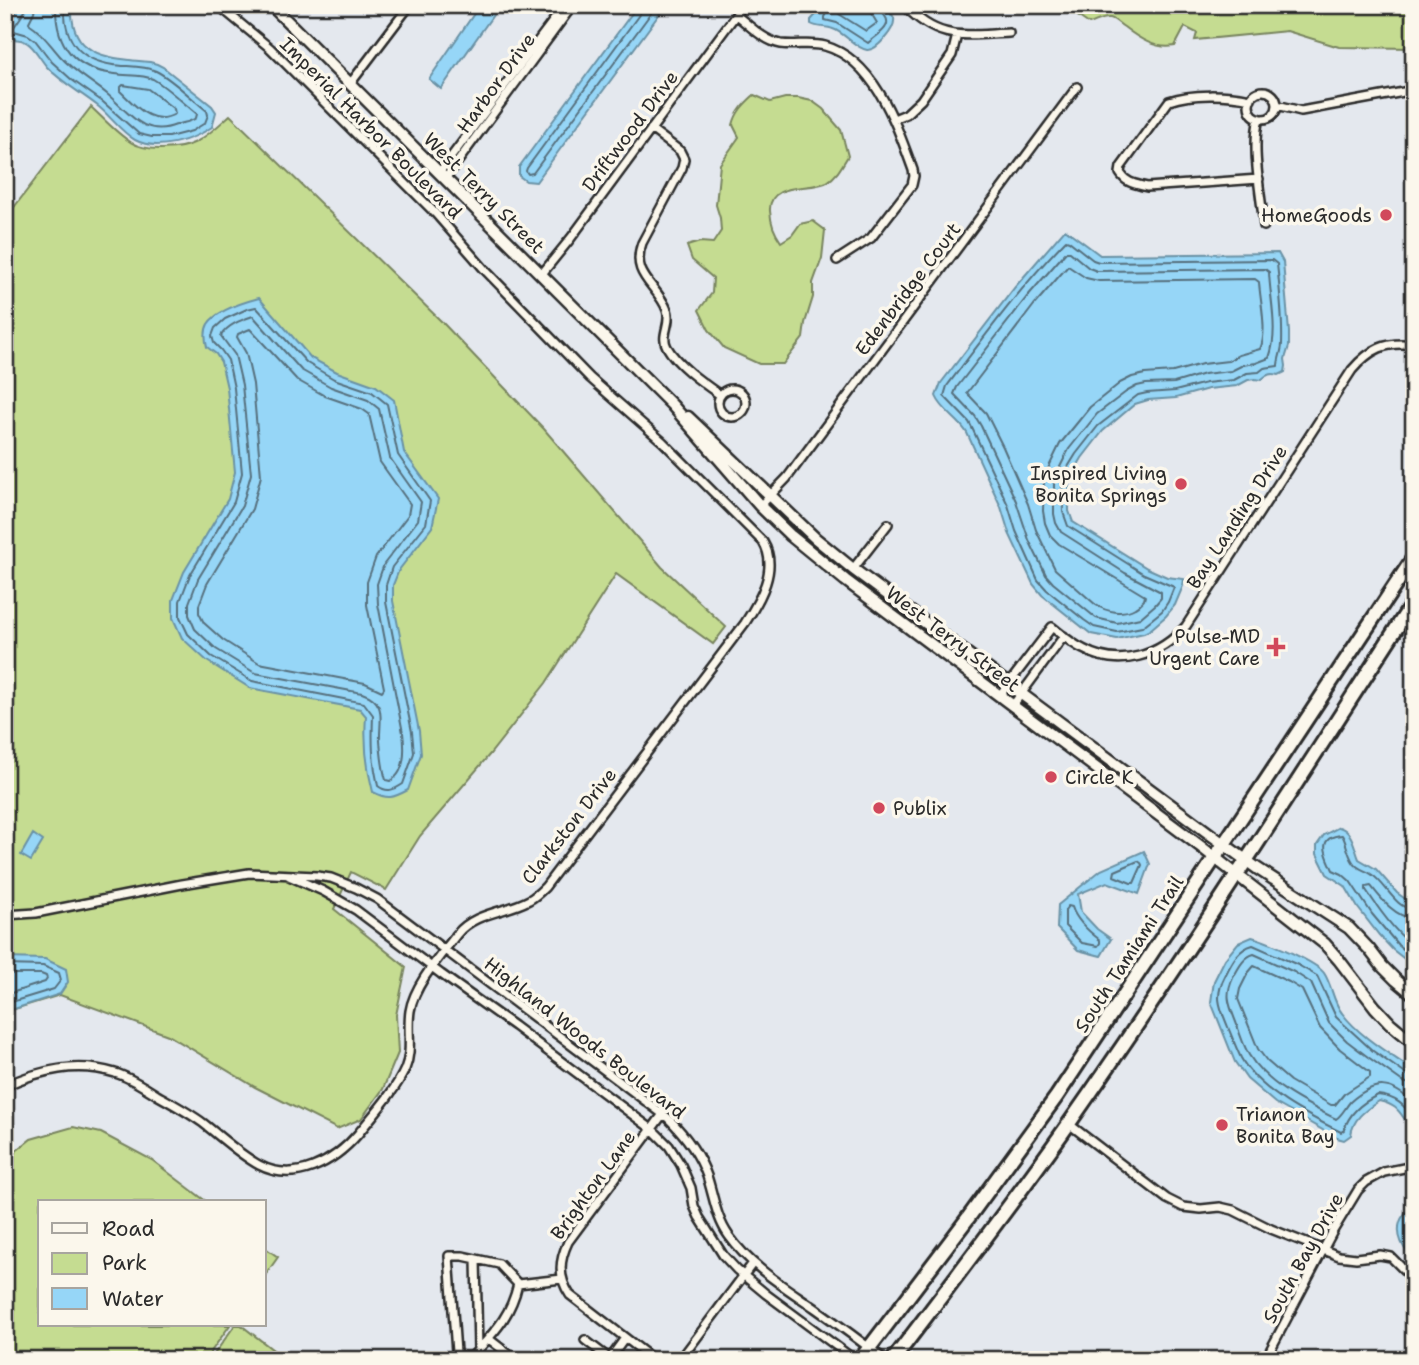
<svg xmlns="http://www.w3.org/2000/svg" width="1419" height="1365" font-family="'Shantell Sans',sans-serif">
<rect width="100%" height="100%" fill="#e4e8ee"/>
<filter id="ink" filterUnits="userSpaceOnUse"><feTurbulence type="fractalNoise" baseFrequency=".0143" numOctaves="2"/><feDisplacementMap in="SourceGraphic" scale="14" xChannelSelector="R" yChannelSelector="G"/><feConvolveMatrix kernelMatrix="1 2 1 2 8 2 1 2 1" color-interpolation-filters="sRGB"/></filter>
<g filter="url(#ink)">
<path fill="#c5dc91" stroke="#78845e" stroke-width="2" d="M1074 5H1414V48L1339 47 1287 31 1195 40 1197 33 1185 27 1175 46C1156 50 1138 38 1124 27 1119 24 1115 19 1110 18 1103 17 1096 22 1089 24L1072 12Z
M754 95 770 102 785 98H798L812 101 823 109 841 130 848 156C842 166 837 176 827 182 810 191 768 181 770 211 771 224 774 232 781 242L792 235 800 224 813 221 825 230 822 258 813 283V297L805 323 803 338 783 364H759L724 348 709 330 699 310 712 293 713 278 692 260 687 246 700 242 713 243 721 231 720 218 716 205 720 164 739 137 733 125C736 112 744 104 754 95Z
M91 107C104 119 117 134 132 143 147 152 180 150 196 142 209 135 219 125 230 115L442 322 544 429 662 567 726 627 713 644 616 574 546 683 490 754 420 836 386 890 351 872 334 909 406 967 396 1015 398 1053 383 1089 361 1119 337 1129 255 1087 168 1035 60 995 5 1012V219Z
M73 1127 101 1133 152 1160 207 1202H40V1325H230L205 1360H5V1160L31 1139Z
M264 1247 278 1257 264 1277Z
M235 1325H241L286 1360H210Z"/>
<path fill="#96d6f7" stroke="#6b92a5" stroke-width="2" d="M21 5H72C69 58 110 58 150 62L157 64 163 67 212 106 216 112 212 127C193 140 157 152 135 140 121 132 111 117 99 107 82 93 62 83 47 67 33 50 32 36 5 40V26Z
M480 5H500L441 89 429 79Z
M638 5H666L536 182 526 181 519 176V167Z
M825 5H884C887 9 893 14 894 18 896 29 876 51 867 50 855 48 845 33 833 29 826 26 818 28 811 24V20Z
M1065 229 1100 255 1278 253 1283 262 1289 332V346L1285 359 1286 366 1285 372 1279 375C1271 373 1267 374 1261 380L1255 379 1248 380 1237 386 1208 389 1176 398 1148 400 1135 404 1103 431 1082 458 1075 470 1069 483V511L1073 522 1147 568 1167 577 1184 579 1183 586 1175 605 1166 616 1150 630 1144 633 1117 639 1091 634 1042 595 1033 584 1009 533 1001 507 967 433C959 419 942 411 936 396L941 383 1015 287Z
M259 298 311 358 337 372 376 386 394 400 404 452 438 499 432 527 399 570 393 585V601L419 731 421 754 408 790C393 798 388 800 373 792 366 766 364 742 366 716L360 709 250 688 207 661 182 638 173 618V600L184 572 228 499 235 472 227 388 221 362 216 354 207 347C205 339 204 331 208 324 217 310 244 302 259 298Z
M1339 827C1353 831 1354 847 1359 859L1376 869 1397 893 1414 905V960L1407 961 1393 950 1379 935 1358 908 1345 886 1327 874 1317 854V845L1324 835Z
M33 834 43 841 31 861 21 855Z
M1144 851 1150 864 1139 894 1107 882 1078 894 1081 912 1097 929 1111 939 1101 956 1078 950 1057 928 1058 905 1101 870Z
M1252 937C1267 941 1316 962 1324 973 1332 985 1333 1002 1342 1013 1360 1037 1390 1054 1414 1071V1130C1399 1116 1402 1106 1379 1101 1366 1110 1353 1118 1351 1135L1344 1140 1337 1138 1275 1103 1247 1079 1235 1062 1211 1002 1214 981 1225 959 1238 943Z
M5 958 45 959 66 969 68 982 60 994 5 1012Z
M1414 1210V1258C1403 1251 1396 1235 1400 1222 1401 1218 1404 1215 1406 1212Z"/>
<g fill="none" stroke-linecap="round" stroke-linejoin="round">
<path stroke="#566f7d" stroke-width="2" d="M26 5 25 11 14 27V31L28 35 35 40 52 62 72 80 103 102 139 134 152 137H169L192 131 205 123 208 115 207 111C193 100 171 78 156 71 143 65 126 67 113 65 79 60 63 39 65 5
M35 5 34 12 29 22 30 25C43 33 50 45 60 56 74 72 91 81 107 94 129 112 143 138 176 125 183 122 189 123 196 118L197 114 191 109C180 100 165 86 153 79 142 74 127 76 115 74 75 70 55 45 56 5
M643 5 641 12 527 168 526 171 528 174 533 173 657 5
M829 5V10L825 17V20L837 23 868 43C873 38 889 29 887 21 887 16 881 14 879 5
M838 5 839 14 866 31 877 23 871 13 870 5
M123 85 148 89 174 109 175 114C152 127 136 106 120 91V88Z
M1066 240 1069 241 1093 260 1099 262 1272 260 1277 264C1280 291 1283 318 1282 344 1282 351 1278 359 1278 366L1264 368 1259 372 1247 373 1234 380 1206 383 1175 391 1147 393 1138 395 1098 426 1076 454 1068 467 1062 483 1063 512 1068 526 1144 574 1174 587 1168 602 1162 611 1142 627 1117 632 1094 627 1084 620 1047 590 1038 580 1016 531 1008 505 973 430 969 422 944 396 947 386C985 336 1022 285 1066 240Z
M1066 252H1070L1089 268 1097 271 1265 269 1269 272C1270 300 1279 331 1269 358L1256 363 1243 365 1231 371 1204 374 1174 383 1146 384 1137 386 1126 392 1097 414 1069 449 1054 479V514L1056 523 1061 532 1125 573 1161 592V598L1155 605 1140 618 1117 623 1096 618 1053 583 1046 575 1029 540 1016 501 981 426 975 416 954 394 957 387 1026 298Z
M1068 266 1086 278 1099 281 1255 279 1259 282C1260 301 1268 332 1260 349L1239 355 1228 361 1202 364 1173 372 1145 374 1132 377 1120 383 1090 407 1060 444 1044 477 1043 511 1045 523 1050 535 1059 544 1145 596 1144 600C1141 603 1139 606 1135 608 1123 615 1107 612 1096 605L1055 569 1036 530 1028 504 1003 447 986 413 967 393 1034 305Z
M256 307 307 363 334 379 372 392 387 404 398 455 430 501 426 524 392 567 386 585V602L412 732 414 753 403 784C394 790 387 793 378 786 372 761 372 740 373 715L364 703 252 681 211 656 188 634 180 617V601L190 575 234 502 242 473 234 388 228 360 221 350 214 343 212 336 215 328 225 319 247 309Z
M253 316 301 370 331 387 368 400 379 409 390 458 421 502 418 520 384 564 377 584 378 604 403 733C405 748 406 773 390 781L386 780C382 767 381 754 380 741 379 720 388 702 362 693L255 673 216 649 195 629 189 615V603L198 579 242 506 251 474 242 385 235 355 221 336C227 325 241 320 253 316Z
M250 329 297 380 325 396 362 409 369 414 380 462 410 504 408 515 376 557 367 582V605L384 688 382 691 365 683 259 663 223 640 204 623 199 613V605L207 584 252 509 261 476 253 384 246 353 237 337 238 334Z
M1138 861 1141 863 1142 865 1134 883H1131L1114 876 1115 871Z
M1068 906 1072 907C1076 920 1088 931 1100 940V943L1098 946 1082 943 1065 926V910Z
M1414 910C1393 907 1387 884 1371 874 1365 870 1357 869 1353 862 1347 853 1347 843 1342 835 1315 837 1327 856 1333 870L1342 874 1350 881 1372 914 1398 945 1408 953 1414 954
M1414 919C1395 917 1382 900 1371 886L1366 887V890C1376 905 1398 938 1414 945
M5 965 43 966 59 973 61 980 54 989 5 1004
M1254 966 1289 982 1302 990 1320 1028 1340 1049 1370 1072V1077L1344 1094 1335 1105H1331L1290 1081 1267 1061 1258 1049 1238 999 1240 989 1248 973Z
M5 974H41L46 976 47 979 45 982 5 995
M1414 1076 1407 1075 1373 1051 1336 1017 1317 976 1298 965 1253 945C1238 949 1232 962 1225 976 1214 997 1220 1007 1228 1027 1232 1037 1236 1048 1241 1058 1259 1091 1308 1116 1341 1132L1344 1130C1349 1113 1363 1102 1378 1095 1396 1097 1405 1105 1414 1120
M1414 1085 1403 1082 1368 1057 1347 1041 1329 1023 1311 983 1294 972 1254 954C1243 957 1238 969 1233 978 1224 997 1230 1006 1237 1025 1240 1035 1244 1046 1249 1055 1267 1085 1306 1104 1336 1119 1342 1115 1345 1108 1350 1102 1375 1080 1391 1081 1414 1104"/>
<defs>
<path id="minor" d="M904 5C939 42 963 35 1009 33
M736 15C749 25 764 41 781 44 796 46 810 42 825 46 875 60 897 126 913 170L914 176 912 185 871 238 837 260
M350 84 410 5
M1249 105a14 14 0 1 1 28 0a14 14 0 1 1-28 0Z
M1251 99C1227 94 1192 93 1169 101L1121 167 1120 173C1127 184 1136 184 1147 187L1259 179
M1277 105 1301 111 1409 91 1414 92
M1259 118C1251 149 1261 194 1264 226
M894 119 906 114 921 100 952 55 957 35
M651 129 680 151 684 159 682 168 642 243C630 276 657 284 667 310 672 323 660 335 667 347 677 365 703 383 720 395
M439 173 565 5
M445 179 573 5
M541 275 571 238 743 5
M718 403a14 14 0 1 1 28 0a14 14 0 1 1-28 0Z
M760 506 787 478 1077 87
M853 569 888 524
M1000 695 1052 627C1062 635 1072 644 1083 649 1119 669 1160 656 1186 626L1352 370C1370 349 1386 341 1414 345
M1013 705 1064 636
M289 876 323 891 356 910 441 974 514 1026 653 1130 669 1146 681 1165 691 1188 694 1206 699 1217 723 1255 737 1270 766 1294 855 1360
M5 915 36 913 182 884 249 873 317 876 331 878 356 888 377 899 668 1118C685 1135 699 1153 707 1176 714 1197 716 1218 729 1236 751 1267 785 1287 815 1308 839 1325 862 1342 885 1360
M5 1086C40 1070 77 1061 115 1073 130 1077 144 1087 157 1095 173 1104 188 1112 203 1123 221 1137 239 1154 259 1165 295 1184 334 1162 358 1134 373 1115 396 1090 405 1069 413 1050 407 1031 410 1011 414 985 441 955 457 934 475 912 505 913 529 900 535 897 540 892 545 887L745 623C760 600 779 568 763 542L663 442 590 378 485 270 436 214 270 48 218 5
M1069 1124 1167 1199 1183 1207 1201 1209 1220 1207 1233 1210 1271 1229 1339 1256 1356 1258 1380 1255 1391 1257 1414 1280
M476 1259 478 1350
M518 1284 562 1279
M489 1339 516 1360
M585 1340 610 1359
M465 1360 456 1352 449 1256H463L499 1264 518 1284
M469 1360C492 1334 510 1319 518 1284
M609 1360 625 1338
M654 1360 570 1295C558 1277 559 1261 568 1242L663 1114
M680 1360 753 1263
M1265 1360 1333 1231 1358 1190 1366 1182 1384 1172 1414 1166"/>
<path id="tertiary" d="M271 5 672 405 760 506 791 536 845 580 1200 846 1325 944 1339 960 1375 1007 1390 1023 1414 1043
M688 417 815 538 853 569 1210 834 1258 869 1349 928 1369 949 1382 966 1396 980 1414 995"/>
<path id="primary" d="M860 1360 968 1218 1057 1096 1414 557
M893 1360C953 1281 1013 1203 1070 1122 1189 952 1301 776 1414 601"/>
</defs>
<use href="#minor" stroke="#2b2b2b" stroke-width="12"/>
<use href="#tertiary" stroke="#2b2b2b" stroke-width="15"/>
<use href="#primary" stroke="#2b2b2b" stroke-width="18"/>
<use href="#minor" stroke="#fbf7ec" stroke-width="7"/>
<use href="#tertiary" stroke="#fbf7ec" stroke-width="10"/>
<use href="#primary" stroke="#fbf7ec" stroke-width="12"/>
</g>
</g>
<g fill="#d1495b" stroke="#fbf7ec" stroke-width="2.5">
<circle cx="1386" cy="215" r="7"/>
<circle cx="1181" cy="484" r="7"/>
<path d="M1272.5 636.5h7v7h7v7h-7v7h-7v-7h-7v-7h7z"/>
<circle cx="1051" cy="777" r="7"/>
<circle cx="879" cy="808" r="7"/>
<circle cx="1222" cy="1125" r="7"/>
</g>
<g text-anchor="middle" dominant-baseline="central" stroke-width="7" stroke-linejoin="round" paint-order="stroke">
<g font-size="19" fill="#2b2b2b" stroke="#fbf7ec">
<text transform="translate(496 83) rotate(-54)">Harbor Drive</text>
<text transform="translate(371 128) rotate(45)">Imperial Harbor Boulevard</text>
<text transform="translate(630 131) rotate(-53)">Driftwood Drive</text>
<text transform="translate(484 193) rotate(45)">West Terry Street</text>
<text transform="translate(908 289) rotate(-53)">Edenbridge Court</text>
<text transform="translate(1237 517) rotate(-57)">Bay Landing Drive</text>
<text transform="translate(953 639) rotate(37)">West Terry Street</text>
<text transform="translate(569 826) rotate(-52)">Clarkston Drive</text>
<text transform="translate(1129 954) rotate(-57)">South Tamiami Trail</text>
<text transform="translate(585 1038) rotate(38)">Highland Woods Boulevard</text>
<text transform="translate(593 1185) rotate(-54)">Brighton Lane</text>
<text transform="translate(1303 1258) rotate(-61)">South Bay Drive</text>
</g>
<g font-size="19" fill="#2b2b2b" stroke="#fbf7ec" text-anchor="end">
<text x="1372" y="215">HomeGoods</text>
<text x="1167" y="473">Inspired Living<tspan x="1167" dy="22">Bonita Springs</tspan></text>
<text x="1260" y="636">Pulse-MD<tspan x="1260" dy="22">Urgent Care</tspan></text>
<text x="1065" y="777" text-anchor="start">Circle K</text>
<text x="893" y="808" text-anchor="start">Publix</text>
<text x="1236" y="1114" text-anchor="start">Trianon<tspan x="1236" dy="22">Bonita Bay</tspan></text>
</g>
</g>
<rect width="1419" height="1365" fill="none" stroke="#fbf7ec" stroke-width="28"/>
<rect x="14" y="14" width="1391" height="1337" fill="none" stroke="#2b2b2b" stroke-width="2.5" filter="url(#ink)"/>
<rect x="38" y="1200" width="228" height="126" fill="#fbf7ec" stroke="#a8a59f" stroke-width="2"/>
<rect x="52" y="1223" width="35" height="10" fill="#fbf7ec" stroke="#a8a59f" stroke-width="2"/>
<text x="102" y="1236" font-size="21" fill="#2b2b2b">Road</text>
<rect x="52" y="1253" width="35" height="21" fill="#c5dc91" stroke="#a8a59f" stroke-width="2"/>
<text x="102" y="1270" font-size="21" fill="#2b2b2b">Park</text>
<rect x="52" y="1288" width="35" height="21" fill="#96d6f7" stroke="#a8a59f" stroke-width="2"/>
<text x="102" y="1306" font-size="21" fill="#2b2b2b">Water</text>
</svg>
